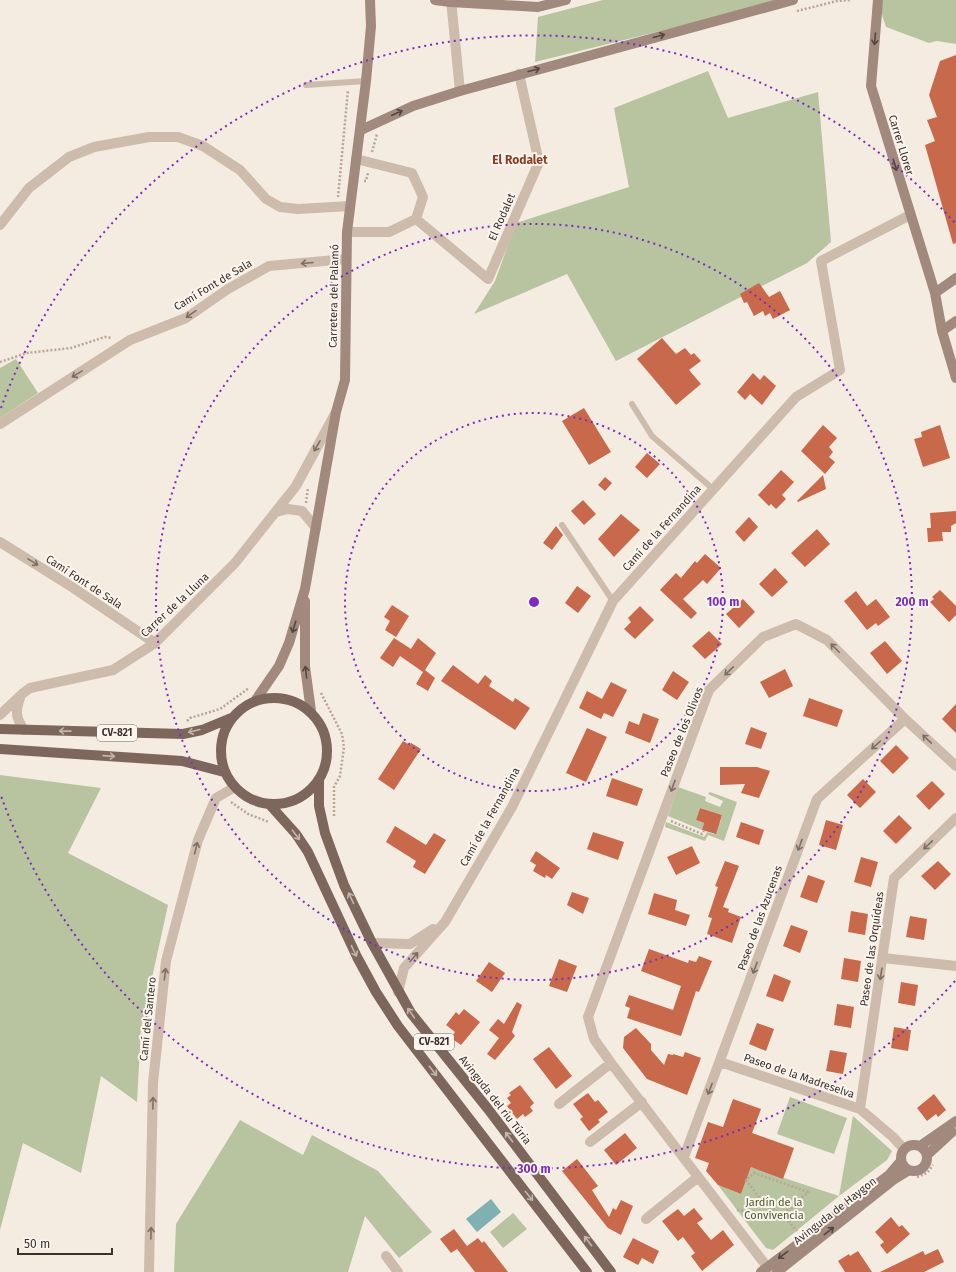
<svg xmlns="http://www.w3.org/2000/svg" width="956" height="1272" font-family="'Fira Sans',sans-serif">
<rect width="100%" height="100%" fill="#f4ebe1"/>
<path fill="#b8c4a0" d="M603 0H786L535 62 538 17Z
M877 0H956V44L937 41 929 43 886 27Z
M708 71 728 118 818 92 831 242 807 263 616 361 567 274 474 314 495 281 516 223 629 187 614 108Z
M16 359 38 393 0 418V368Z
M0 775 101 788 68 853 168 905 141 1028 137 1102 101 1076 81 1173 23 1143 0 1230Z
M678 787 706 797 705 801 720 807 723 801 708 794 710 792 737 802 724 841 708 835 705 841 665 827 666 822 704 837 707 832 714 834 718 823H720L722 815 700 808 696 820 704 823 702 830 668 816Z
M790 1097 847 1118 834 1154 777 1134Z
M853 1116 892 1151 887 1160 839 1196 773 1250 766 1248 718 1185 741 1194 751 1167 839 1196Z
M240 1120 303 1155 312 1135 378 1171 432 1232 399 1258 365 1216 348 1272H174L176 1224Z
M513 1213 527 1229 503 1248 490 1232Z"/>
<path fill="#7fb0b2" d="M491 1199 501 1212 477 1232 466 1219Z"/>
<path fill="#c8694b" d="M956 55V243L953 244 925 145 935 141 927 120 937 117 929 95 940 61Z
M759 283 769 297 780 291 790 310 773 319 770 313 765 316 763 311 754 316 747 302 744 303 740 294Z
M662 338 676 354 685 348 691 355 694 353 701 361 689 370 701 384 676 405 637 359Z
M753 373 760 380 764 375 776 386 762 405 750 394 745 400 737 392Z
M584 408 611 452 589 465 562 421Z
M823 425 837 438 829 447 833 452 829 457 835 462 825 474 801 451Z
M940 425 950 458 923 467 914 439 922 437 921 432Z
M647 453 660 464 647 478 635 467Z
M781 470 794 482 782 495 786 499 776 509 771 504 769 506 758 495Z
M823 475 826 489 798 502 797 501Z
M605 477 612 483 605 491 598 485Z
M583 500 596 514 584 525 571 511Z
M956 511V523L951 526V532H942L943 541 928 542 927 528H931L930 513Z
M621 514 640 530 614 557 598 539Z
M749 517 758 527 744 542 735 532Z
M556 526 563 535 552 550 543 543Z
M817 529 830 544 805 567 791 553Z
M705 554 721 568 707 584 703 580 683 599 697 613 691 619 660 590 676 573 681 578 695 561 697 563Z
M775 568 788 582 772 597 759 584Z
M577 586 591 596 578 613 565 603Z
M940 590 956 606V615L949 622 930 602 934 599 932 597Z
M856 591 867 606 876 599 890 617 878 626 876 623 867 630 844 601Z
M743 599 755 612 739 628 726 614Z
M392 605 409 616 396 637 385 630 390 621 384 617Z
M640 606 654 620 635 639 624 629 631 622 628 618Z
M709 631 722 644 705 659 692 646Z
M394 638 411 649 418 638 436 653 425 670 435 678 428 691 416 684 423 672 400 656 393 667 380 658Z
M885 641 902 661 887 674 870 653Z
M453 665 478 684 485 675 492 681 489 686 513 702 515 698 530 708 515 730 441 681Z
M785 669 793 686 769 698 760 682Z
M673 671 689 682 677 700 662 690Z
M611 682 627 690 613 717 604 713 601 719 579 708 587 691 602 699Z
M809 698 843 710 837 727 803 716Z
M956 704V733L942 719Z
M643 713 659 719 650 743 625 733 629 721 639 725Z
M751 727 767 733 761 749 745 744Z
M587 728 607 737 586 782 566 773Z
M403 741 410 745 411 743 421 749 394 790 378 779Z
M896 745 909 758 893 774 880 761Z
M720 767H757L770 771 759 798 741 793 745 784 720 785Z
M612 778 643 789 637 806 606 796Z
M863 779 876 792 860 808 847 795Z
M932 781 945 794 929 810 916 796Z
M700 808 722 815 716 834 702 830 704 823 696 820Z
M899 815 912 828 896 844 883 831Z
M826 820 843 825 836 850 819 845Z
M741 822 764 830 759 845 736 837Z
M395 826 426 845 434 833 446 840 425 874 413 867 416 861 386 842Z
M593 832 624 842 618 860 587 849Z
M692 846 700 863 676 875 667 857Z
M536 851 560 868 552 879 546 875 545 878 533 871 536 865 530 861Z
M861 857 878 862 871 887 854 882Z
M725 861 739 866 723 907 729 909 728 912 741 917 732 943 707 934 712 918 708 917 718 887 715 886Z
M938 861 951 874 935 890 921 876Z
M808 875 825 881 817 903 800 897Z
M572 892 589 898 583 914 567 905Z
M654 893 677 900 675 910 690 915 686 926 648 914Z
M851 911 868 914 865 935 848 932Z
M910 916 927 919 924 940 906 937Z
M791 925 808 931 800 953 783 946Z
M649 949 688 963 689 960 696 962 699 956 712 961 699 992 696 991 681 1036 627 1018 630 1008 625 1006 629 995 673 1010 681 986 641 971Z
M844 958 861 961 858 982 841 979Z
M559 959 577 966 567 992 549 986Z
M489 962 505 973 492 992 476 981Z
M774 974 791 981 783 1002 766 996Z
M901 982 918 985 915 1006 898 1003Z
M517 1002 522 1005 512 1032 515 1036 495 1060 487 1054 499 1038 489 1030 498 1019 504 1024Z
M837 1004 854 1007 851 1028 834 1025Z
M464 1009 480 1022 461 1045 451 1038 455 1032 446 1025 456 1012 459 1015Z
M757 1023 774 1029 766 1051 749 1044Z
M894 1027 911 1030 908 1051 891 1048Z
M636 1028 651 1044V1050L664 1065 668 1054 673 1055V1054L683 1057 685 1052 701 1058 687 1095 647 1079 623 1048 624 1037Z
M549 1047 572 1076 556 1089 533 1059Z
M830 1050 847 1053 843 1074 826 1071Z
M520 1085 534 1103 530 1107 533 1111 525 1117 523 1114 517 1119 507 1106 511 1103 507 1098 511 1095 509 1093Z
M588 1093 595 1102 598 1100 608 1112 598 1120 600 1122 589 1131 580 1119 583 1117 573 1104Z
M934 1094 946 1110 938 1117 936 1114 927 1121 917 1108Z
M733 1099 761 1109 752 1133 794 1148 783 1179 751 1167 741 1194 718 1185 706 1171 709 1163 695 1158 708 1122 723 1127Z
M625 1133 637 1148 616 1165 604 1150Z
M577 1159 598 1186 592 1190 609 1217 613 1208 616 1210 621 1200 633 1206 621 1235 608 1228 562 1171Z
M694 1208 703 1219 697 1223 711 1240 723 1230 734 1245 702 1271 691 1256 695 1253 683 1237 678 1241 662 1221 678 1209 684 1216Z
M891 1217 899 1227 902 1225 910 1234 887 1254 880 1245 884 1242 875 1232Z
M454 1229 467 1246 478 1238 482 1243 484 1241 508 1272H475L457 1249 451 1253 440 1239Z
M633 1238 659 1251 653 1264 642 1258 638 1265 623 1257Z
M938 1249 944 1262 924 1272H880L923 1251 925 1255Z
M858 1251 872 1272H845L838 1261 849 1254 850 1256Z"/>
<g fill="none" stroke-linecap="round" stroke-linejoin="round">
<path stroke="#b9a596" stroke-width="2.5" stroke-dasharray="2 2" stroke-linecap="butt" d="M797 11 837 1 851 0
M372 152 377 134
M364 181H366L368 173
M338 197 348 90
M0 362 27 353 71 348 105 337 112 338
M306 503 308 488
M321 693 342 734 344 747 340 776 334 787V818
M187 721 190 718 220 709 249 688
M231 802 248 814 269 822
M671 821 702 834 704 831
M917 1177 927 1173 933 1165
M737 1210 783 1215 808 1192 754 1173 746 1180 764 1204 783 1215 797 1231"/>
<path stroke="#cdbbac" stroke-width="6" d="M306 85 366 81
M632 404 652 436 713 489
M562 525 613 601"/>
<path stroke="#cdbbac" stroke-width="10" d="M451 0 460 91
M416 219 488 279 539 162 519 74
M0 225 29 188 69 157 94 147 149 137H178L203 146 240 170 266 199 280 207 298 209 350 206
M347 232H389L416 219 423 197 412 173 356 159
M0 424 130 340 186 318 228 289 269 266 346 259
M276 512 288 509 302 511 316 528
M0 542 72 587 155 643
M20 698C15 712 16 718 24 730
M0 715 22 694 30 688 113 670 155 643 235 563 296 486 335 414
M372 943 410 944 433 929
M883 958 956 966
M398 992 404 968 445 922 512 807 613 601 796 397 840 370 821 261 910 215
M720 1062 860 1109 893 1137 904 1149
M559 1104 611 1063
M860 1109 894 878 956 818
M590 1142 642 1102
M684 1157 817 799 905 719
M646 1219 698 1177
M386 1256 398 1272
M149 1272 153 1083 166 961 198 840 216 798 235 787
M771 1272 611 1063 594 1039 588 1017 709 690 763 637 796 624 827 640 905 719 956 766"/>
<path stroke="#a18a7d" stroke-width="10" d="M435 0 450 2 538 7 566 0
M878 0 871 86 935 293 942 331 956 378
M361 130 413 106 460 91 793 0
M935 293 956 278
M942 331 956 321
M305 601V667L311 711
M255 701 279 666 289 643 305 589 336 412 345 380 347 232 366 81 371 26 370 0
M901 1158a13 13 0 1 1 26 0a13 13 0 1 1-26 0Z
M920 1146 956 1121
M927 1155 952 1132
M761 1272 889 1175 901 1161
M777 1272 893 1180 909 1170"/>
<path stroke="#7d675c" stroke-width="10" d="M221 751a53 53 0 1 1 106 0a53 53 0 1 1-106 0Z
M0 729 183 734 202 730 231 718
M0 749 182 761 224 772
M319 779V806L325 833 344 885 372 943 411 1013 488 1109 611 1272
M270 805 296 834 308 852 357 957 376 992 398 1026 587 1272"/>
</g>
<defs><path id="oneway-shaft" d="M-6 0H5M1.5-3L5.5 0L1.5 3" fill="none" stroke-width="1.6" stroke-linecap="round" stroke-linejoin="round"/></defs>
<g stroke="#544640">
<use href="#oneway-shaft" transform="translate(659 36) rotate(-15)"/>
<use href="#oneway-shaft" transform="translate(875 39) rotate(95)"/>
<use href="#oneway-shaft" transform="translate(534 70) rotate(-15)"/>
<use href="#oneway-shaft" transform="translate(397 113) rotate(-25)"/>
<use href="#oneway-shaft" transform="translate(895 165) rotate(73)"/>
<use href="#oneway-shaft" transform="translate(294 627) rotate(107)"/>
<use href="#oneway-shaft" transform="translate(306 672) rotate(-96)"/>
<use href="#oneway-shaft" transform="translate(829 1231) rotate(-38)"/>
<use href="#oneway-shaft" transform="translate(783 1255) rotate(143)"/>
</g>
<g stroke="#7d6f65">
<use href="#oneway-shaft" transform="translate(307 263) rotate(175)"/>
<use href="#oneway-shaft" transform="translate(191 314) rotate(145)"/>
<use href="#oneway-shaft" transform="translate(77 374) rotate(148)"/>
<use href="#oneway-shaft" transform="translate(317 446) rotate(120)"/>
<use href="#oneway-shaft" transform="translate(33 562) rotate(32)"/>
<use href="#oneway-shaft" transform="translate(835 648) rotate(-135)"/>
<use href="#oneway-shaft" transform="translate(729 671) rotate(136)"/>
<use href="#oneway-shaft" transform="translate(927 739) rotate(-137)"/>
<use href="#oneway-shaft" transform="translate(876 745) rotate(138)"/>
<use href="#oneway-shaft" transform="translate(673 786) rotate(110)"/>
<use href="#oneway-shaft" transform="translate(800 845) rotate(110)"/>
<use href="#oneway-shaft" transform="translate(928 845) rotate(136)"/>
<use href="#oneway-shaft" transform="translate(196 848) rotate(-76)"/>
<use href="#oneway-shaft" transform="translate(414 957) rotate(-49)"/>
<use href="#oneway-shaft" transform="translate(755 968) rotate(110)"/>
<use href="#oneway-shaft" transform="translate(165 974) rotate(-84)"/>
<use href="#oneway-shaft" transform="translate(881 974) rotate(99)"/>
<use href="#oneway-shaft" transform="translate(710 1089) rotate(111)"/>
<use href="#oneway-shaft" transform="translate(153 1103) rotate(-89)"/>
<use href="#oneway-shaft" transform="translate(151 1233) rotate(-89)"/>
</g>
<g stroke="#c2b5ac">
<use href="#oneway-shaft" transform="translate(65 731) rotate(-179)"/>
<use href="#oneway-shaft" transform="translate(194 731) rotate(166)"/>
<use href="#oneway-shaft" transform="translate(109 756) rotate(4)"/>
<use href="#oneway-shaft" transform="translate(296 835) rotate(53)"/>
<use href="#oneway-shaft" transform="translate(351 898) rotate(-115)"/>
<use href="#oneway-shaft" transform="translate(354 951) rotate(65)"/>
<use href="#oneway-shaft" transform="translate(411 1013) rotate(-125)"/>
<use href="#oneway-shaft" transform="translate(433 1071) rotate(52)"/>
<use href="#oneway-shaft" transform="translate(509 1137) rotate(-127)"/>
<use href="#oneway-shaft" transform="translate(529 1196) rotate(52)"/>
<use href="#oneway-shaft" transform="translate(588 1241) rotate(-127)"/>
</g>
<g fill="none" stroke="#7b2cbf" stroke-width="2" stroke-dasharray="2 4">
<circle cx="534" cy="602" r="189"/>
<circle cx="534" cy="602" r="378"/>
<path d="M955 981A567 567 0 0 1 1 796M1 408A567 567 0 0 1 955 223"/>
</g>
<g text-anchor="middle" dominant-baseline="central" stroke-width="4" stroke-linejoin="round" paint-order="stroke">
<g fill="#fbf5ee" stroke="#756b66" stroke-width="1">
<rect x="97" y="725" width="40" height="16" rx="3"/>
<rect x="414" y="1034" width="40" height="16" rx="3"/>
</g>
<g font-size="10" font-weight="bold" fill="#3b302b">
<text x="117" y="733">CV-821</text>
<text x="434" y="1042">CV-821</text>
</g>
<g font-size="11" fill="#3b302b" stroke="#fbf5ee">
<text transform="translate(901 145) rotate(73)">Carrer Llorer</text>
<text transform="translate(502 217) rotate(-66)">El Rodalet</text>
<text transform="translate(213 285) rotate(-31)">Camí Font de Sala</text>
<text transform="translate(334 296) rotate(-89)">Carretera del Palamó</text>
<text transform="translate(662 528) rotate(-48)">Camí de la Fernandina</text>
<text transform="translate(84 582) rotate(33)">Camí Font de Sala</text>
<text transform="translate(175 605) rotate(-43)">Carrer de la Lluna</text>
<text transform="translate(682 732) rotate(-68)">Paseo de los Olivos</text>
<text transform="translate(490 817) rotate(-61)">Camí de la Fernandina</text>
<text transform="translate(760 918) rotate(-70)">Paseo de las Azucenas</text>
<text transform="translate(872 949) rotate(-82)">Paseo de las Orquídeas</text>
<text transform="translate(148 1019) rotate(-84)">Camí del Santero</text>
<text transform="translate(799 1076) rotate(19)">Paseo de la Madreselva</text>
<text transform="translate(495 1100) rotate(52)">Avinguda del riu Túria</text>
<text transform="translate(835 1211) rotate(-38)">Avinguda de Haygon</text>
</g>
<g font-size="11" fill="#4a5a2e" stroke="#fbf5ee">
<text x="774" y="1202">Jardín de la<tspan x="774" dy="13">Convivencia</tspan></text>
</g>
<g font-size="12" font-weight="bold" fill="#8c3b22" stroke="#fbf5ee">
<text x="520" y="160">El Rodalet</text>
</g>
</g>
<circle cx="534" cy="602" r="6" fill="#7b2cbf" stroke="#fbf5ee" stroke-width="2"/>
<g font-size="12" text-anchor="middle" font-weight="bold" fill="#7b2cbf" stroke="#fbf5ee" stroke-width="4" stroke-linejoin="round" paint-order="stroke">
<text x="723" y="606">100 m</text>
<text x="912" y="606">200 m</text>
<text x="534" y="1173">300 m</text>
</g>
<path d="M18 1248v6h94v-6" fill="none" stroke="#3b302b" stroke-width="2"/>
<text x="24" y="1248" font-size="12" fill="#3b302b" stroke="#fbf5ee" stroke-width="3" paint-order="stroke">50 m</text>
</svg>
